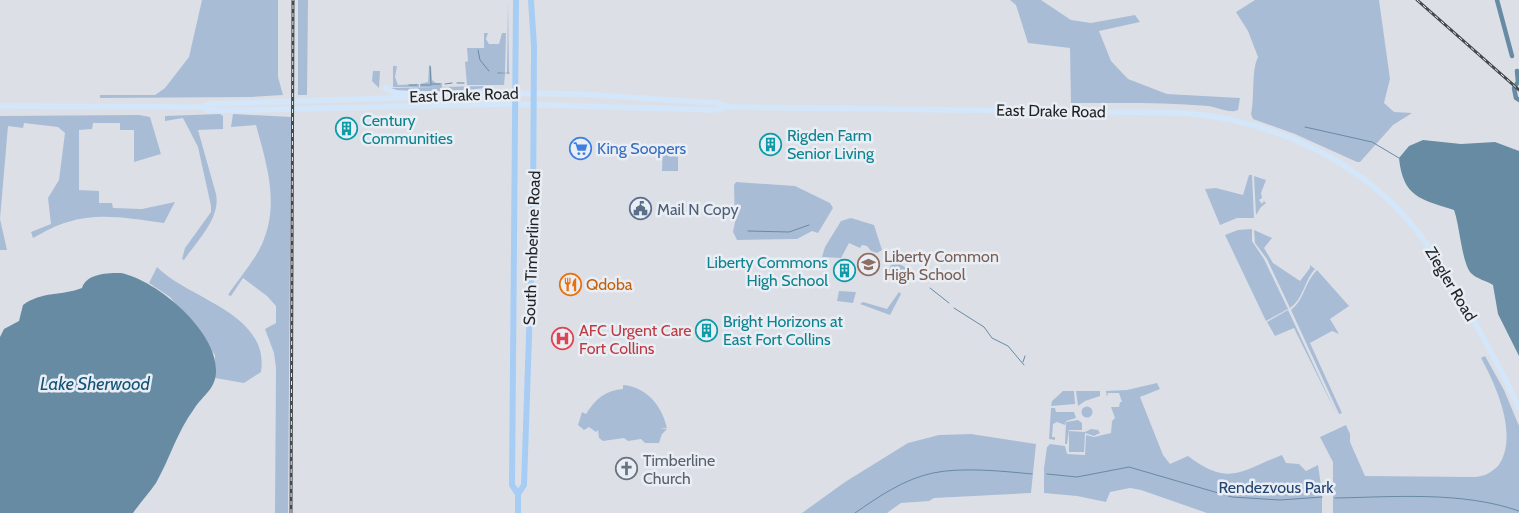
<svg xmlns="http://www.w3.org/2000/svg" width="1519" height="513" font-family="Cabin,sans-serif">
<rect width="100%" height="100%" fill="#dce0e6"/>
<path fill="#a9bcd6" d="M202 0H278V77L283 95 252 97 100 98V95H155L165 88 189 57Z
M298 0H308L307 95H298Z
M508 0 509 72H507Z
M1010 0H1041L1071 20 1091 23 1135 15 1140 22 1099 31 1111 61 1128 79 1167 94 1240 98 1238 110C1229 114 1218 107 1208 106 1163 102 1117 103 1071 103L1070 48 1028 43 1016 5Z
M1255 0H1379L1390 79 1384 103 1394 112 1412 113 1393 125 1360 162H1357L1295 134 1253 119 1251 114C1255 97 1251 71 1258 57L1248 31 1236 12Z
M484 33H488L486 39 489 44H499L502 33H506L505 72 498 73 505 74 504 85H467L465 62 468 61 467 48H484Z
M393 66H397L395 77 398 85 419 84V87H393Z
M431 66 432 80 436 83H442V87H420V84L428 82 429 67Z
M373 71H380L379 88 372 81Z
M487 86V88C459 90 414 96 390 88Z
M220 114 223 116V129L198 130 216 194C221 218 197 241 184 260L182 259 185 248 211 212V206L198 147 183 118 165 121V116Z
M233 114 291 117 288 513H275L276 368 274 353 265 329 276 323V306L267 296 243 278 231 296 228 295C239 278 258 257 264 239 279 201 266 162 256 125L231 127Z
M139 115 150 117 161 154 134 162V130H120V123H93L92 129 79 130V190L99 191V203H112L113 208 142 209 175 202 164 223C132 219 99 212 68 222 56 225 44 232 33 238L31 232 51 224 48 198 59 180 65 133 58 127 24 123 23 128 8 126 0 219 7 250H0V116Z
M663 146H678V171H662Z
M1249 175H1252L1254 218H1237L1220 225 1205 189 1216 188 1243 195Z
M1254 176 1266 180 1261 193 1262 198 1259 200 1262 204 1264 201 1266 203 1261 207 1256 215Z
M736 182 795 186 830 203 833 208 818 233 812 231 797 239 737 240 733 232 735 222 734 185Z
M851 218 874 225 882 250 877 253 871 251 867 246 862 245 860 248 849 243 841 258 822 257 825 247 841 221Z
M1252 229V241L1264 259 1288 309 1266 321 1225 235 1238 230Z
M1254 230 1272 238 1264 248 1273 263 1300 281 1310 268V265L1315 269C1304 281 1304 298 1290 308L1267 259 1255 243Z
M893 260 913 272 905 287 889 278 888 272Z
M157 267C188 299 270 313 261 372L244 383 215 378V355L170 297 149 283Z
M1317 270 1349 306 1330 319 1339 334 1332 331 1310 343 1342 413 1339 414 1291 310C1306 297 1303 285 1317 270Z
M839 291 856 292 853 303 837 301Z
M899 292 901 294 890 315 860 304 863 302 887 309Z
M1288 310 1337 415 1294 328 1275 336 1267 322Z
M1485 356 1504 390 1519 426V513H1333V462L1320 437 1346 425 1350 434V442L1365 476 1475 477C1486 476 1490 473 1498 466 1519 437 1497 387 1481 358Z
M1157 383 1160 389 1140 397 1163 455 1170 464 1188 456C1229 487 1241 471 1282 455L1286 463 1299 464 1306 471 1318 465 1322 492V513H1207L1141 490 1130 488 1110 492 1106 502 1077 496 1044 493V468L1047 447 1050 444 1065 446 1067 454 1085 455 1086 435 1094 437 1111 433 1112 421 1115 418 1111 407H1119L1120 402H1122L1119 393H1108L1107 397 1106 391 1127 390Z
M623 385C647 387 662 406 667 428H660L667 429 662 434 659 443H645L641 439 628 441 624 438 603 441 599 438 598 430 596 432 589 427 584 430 578 425 582 412 586 414C595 399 606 390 623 389Z
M1063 391H1074L1075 404 1051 406 1052 401Z
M1076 391H1100V396L1085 401 1078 406Z
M1081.5 412a5.5 5.5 0 1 1 11 0a5.5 5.5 0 1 1-11 0Z
M1051 408H1055L1056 412H1074L1076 418 1066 421 1065 425 1057 422 1053 424 1052 437H1055V440L1049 439Z
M1078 420 1082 423V430H1069L1067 444H1065L1066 422Z
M1091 429 1098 430 1100 433 1094 436 1085 433 1084 452H1069V431L1085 432Z
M971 434 1036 444 1031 493 934 498 929 501 901 503 887 513H802L845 482 908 443 939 435Z"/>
<path fill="#678ba3" d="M1423 140 1461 144 1495 142 1519 151V356L1498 314 1493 285C1487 281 1477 279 1472 274 1462 266 1460 226 1454 210 1420 199 1403 197 1399 158L1409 146Z
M894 266 906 273 907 281 902 282 893 278 891 273Z
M121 273C158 281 217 331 216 371 216 389 203 395 194 409 177 432 170 458 156 483 149 493 140 503 133 513H0V337L4 329 19 321 23 305C42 291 62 296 82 288 87 273 108 273 121 273Z"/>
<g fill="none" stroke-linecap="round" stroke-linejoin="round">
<path stroke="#678ba3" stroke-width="1" d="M478 50 480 60 489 71
M430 66 431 84H440
M498 73H505
M507 73H509
M457 83H464
M445 84 452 83
M409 85H417
M421 85H431
M1305 127 1372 142 1399 158
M748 231 789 232 809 225
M930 288 949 303
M954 308 984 327 992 338 1008 346 1024 365
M1023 362 1025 356
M1047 474 1077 477 1129 467 1232 497 1280 500 1322 497
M1335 498C1394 497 1462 491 1519 511
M855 513C878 497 904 479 933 473 961 467 1002 471 1032 474"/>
<path stroke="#678ba3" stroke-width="4.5" d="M1497 0 1512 56
M1517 71 1518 82 1514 88 1516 98 1519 100"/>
<path stroke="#d3e6fa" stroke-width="5.5" d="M385 88 395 93 432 94
M0 106 201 107 208 104 423 97 473 93 579 94 716 103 731 107 1184 113C1273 120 1361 160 1417 231 1439 259 1456 290 1474 321 1489 349 1506 378 1519 408
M201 107 208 110H253L507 104 716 110 727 106"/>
<path stroke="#a7cdf5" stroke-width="6" d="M516 0 512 485 518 494
M518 513V494L524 485 533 217 534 46 531 0"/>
<defs>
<path id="rail" d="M1417 0 1519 90
M291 513 293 0"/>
</defs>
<use href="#rail" stroke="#46494c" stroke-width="3"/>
<use href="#rail" stroke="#e9edf4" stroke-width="1" stroke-dasharray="4" stroke-linecap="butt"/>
</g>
<defs>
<symbol id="building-ring" viewBox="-11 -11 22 22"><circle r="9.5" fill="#e9edf4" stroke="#0f9aa8" stroke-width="1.5"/><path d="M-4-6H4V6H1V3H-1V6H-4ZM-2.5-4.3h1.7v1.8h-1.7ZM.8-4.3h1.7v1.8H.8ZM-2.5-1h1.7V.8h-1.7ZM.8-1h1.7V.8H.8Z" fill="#0f9aa8"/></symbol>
<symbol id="supermarket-ring" viewBox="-11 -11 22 22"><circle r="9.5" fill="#e9edf4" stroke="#3f7fe0" stroke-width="1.5"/><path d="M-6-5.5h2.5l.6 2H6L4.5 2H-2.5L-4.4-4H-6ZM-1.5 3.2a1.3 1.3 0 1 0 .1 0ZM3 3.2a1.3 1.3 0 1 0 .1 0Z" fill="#3f7fe0"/></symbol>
<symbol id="civic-ring" viewBox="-11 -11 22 22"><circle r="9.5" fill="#e9edf4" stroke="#5c6f8a" stroke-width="1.5"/><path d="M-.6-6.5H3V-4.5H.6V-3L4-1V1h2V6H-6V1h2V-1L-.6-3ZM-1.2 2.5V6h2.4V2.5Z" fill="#5c6f8a"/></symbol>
<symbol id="school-ring" viewBox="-11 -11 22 22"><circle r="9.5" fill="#e9edf4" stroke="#8d6e63" stroke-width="1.5"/><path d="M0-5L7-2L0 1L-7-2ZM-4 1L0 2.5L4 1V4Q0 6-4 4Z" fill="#8d6e63"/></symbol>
<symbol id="restaurant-ring" viewBox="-11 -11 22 22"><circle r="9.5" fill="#e9edf4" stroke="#e8710a" stroke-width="1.5"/><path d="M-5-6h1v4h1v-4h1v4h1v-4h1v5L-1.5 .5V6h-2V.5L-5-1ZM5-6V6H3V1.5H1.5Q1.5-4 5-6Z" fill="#e8710a"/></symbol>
<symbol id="hospital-ring" viewBox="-11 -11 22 22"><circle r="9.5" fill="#e9edf4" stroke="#e0444e" stroke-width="1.5"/><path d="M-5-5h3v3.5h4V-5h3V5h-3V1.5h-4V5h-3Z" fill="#e0444e"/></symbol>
<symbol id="church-ring" viewBox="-11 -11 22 22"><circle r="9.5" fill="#e9edf4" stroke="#6b7280" stroke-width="1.5"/><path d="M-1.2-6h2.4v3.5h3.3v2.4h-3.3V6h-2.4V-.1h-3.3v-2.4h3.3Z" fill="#6b7280"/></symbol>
</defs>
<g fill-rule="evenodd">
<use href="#building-ring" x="334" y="116" width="25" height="25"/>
<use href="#building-ring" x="758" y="132" width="25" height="25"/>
<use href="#supermarket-ring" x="568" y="136" width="25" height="25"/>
<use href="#civic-ring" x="628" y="196" width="25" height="25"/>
<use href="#school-ring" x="856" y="252" width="25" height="25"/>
<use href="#building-ring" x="832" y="258" width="25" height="25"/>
<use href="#restaurant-ring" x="558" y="272" width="25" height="25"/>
<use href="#building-ring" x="694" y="318" width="25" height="25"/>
<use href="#hospital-ring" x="550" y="326" width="25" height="25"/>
<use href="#church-ring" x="614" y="456" width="25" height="25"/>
</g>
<g text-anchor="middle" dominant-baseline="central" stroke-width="5" stroke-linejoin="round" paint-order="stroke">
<g font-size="16" fill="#1f2123" stroke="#e9edf4">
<text transform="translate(464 95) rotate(-2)">East Drake Road</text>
<text transform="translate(1051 111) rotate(1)">East Drake Road</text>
<text transform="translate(532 248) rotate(-88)">South Timberline Road</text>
<text transform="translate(1451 284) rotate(59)">Ziegler Road</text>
</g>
<g font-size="16" fill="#0d838f" stroke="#e9edf4" text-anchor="start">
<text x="362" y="120">Century<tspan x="362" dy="18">Communities</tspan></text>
<text x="787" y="135">Rigden Farm<tspan x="787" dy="18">Senior Living</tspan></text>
<text x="828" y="262" text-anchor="end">Liberty Commons<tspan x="828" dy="18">High School</tspan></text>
<text x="723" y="321">Bright Horizons at<tspan x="723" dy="18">East Fort Collins</tspan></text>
</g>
<g font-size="16" fill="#366cbe" stroke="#e9edf4" text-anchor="start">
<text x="597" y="148">King Soopers</text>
</g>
<g font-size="16" fill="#4e5e75" stroke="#e9edf4" text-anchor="start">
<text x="657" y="209">Mail N Copy</text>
</g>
<g font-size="16" fill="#785e54" stroke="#e9edf4" text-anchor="start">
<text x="884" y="256">Liberty Common<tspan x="884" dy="18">High School</tspan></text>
</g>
<g font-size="16" fill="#c56008" stroke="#e9edf4" text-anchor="start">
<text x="586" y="284">Qdoba</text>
</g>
<g font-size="16" fill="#be3a42" stroke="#e9edf4" text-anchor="start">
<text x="579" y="330">AFC Urgent Care<tspan x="579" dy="18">Fort Collins</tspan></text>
</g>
<g font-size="16" fill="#5b616d" stroke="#e9edf4" text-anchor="start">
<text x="643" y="460">Timberline<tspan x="643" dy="18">Church</tspan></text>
</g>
<g font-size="16" fill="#254571" stroke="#e9edf4">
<text x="1276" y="487">Rendezvous Park</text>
</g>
<g font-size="18" font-style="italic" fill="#145375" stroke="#e9edf4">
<text x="95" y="384">Lake Sherwood</text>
</g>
</g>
</svg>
